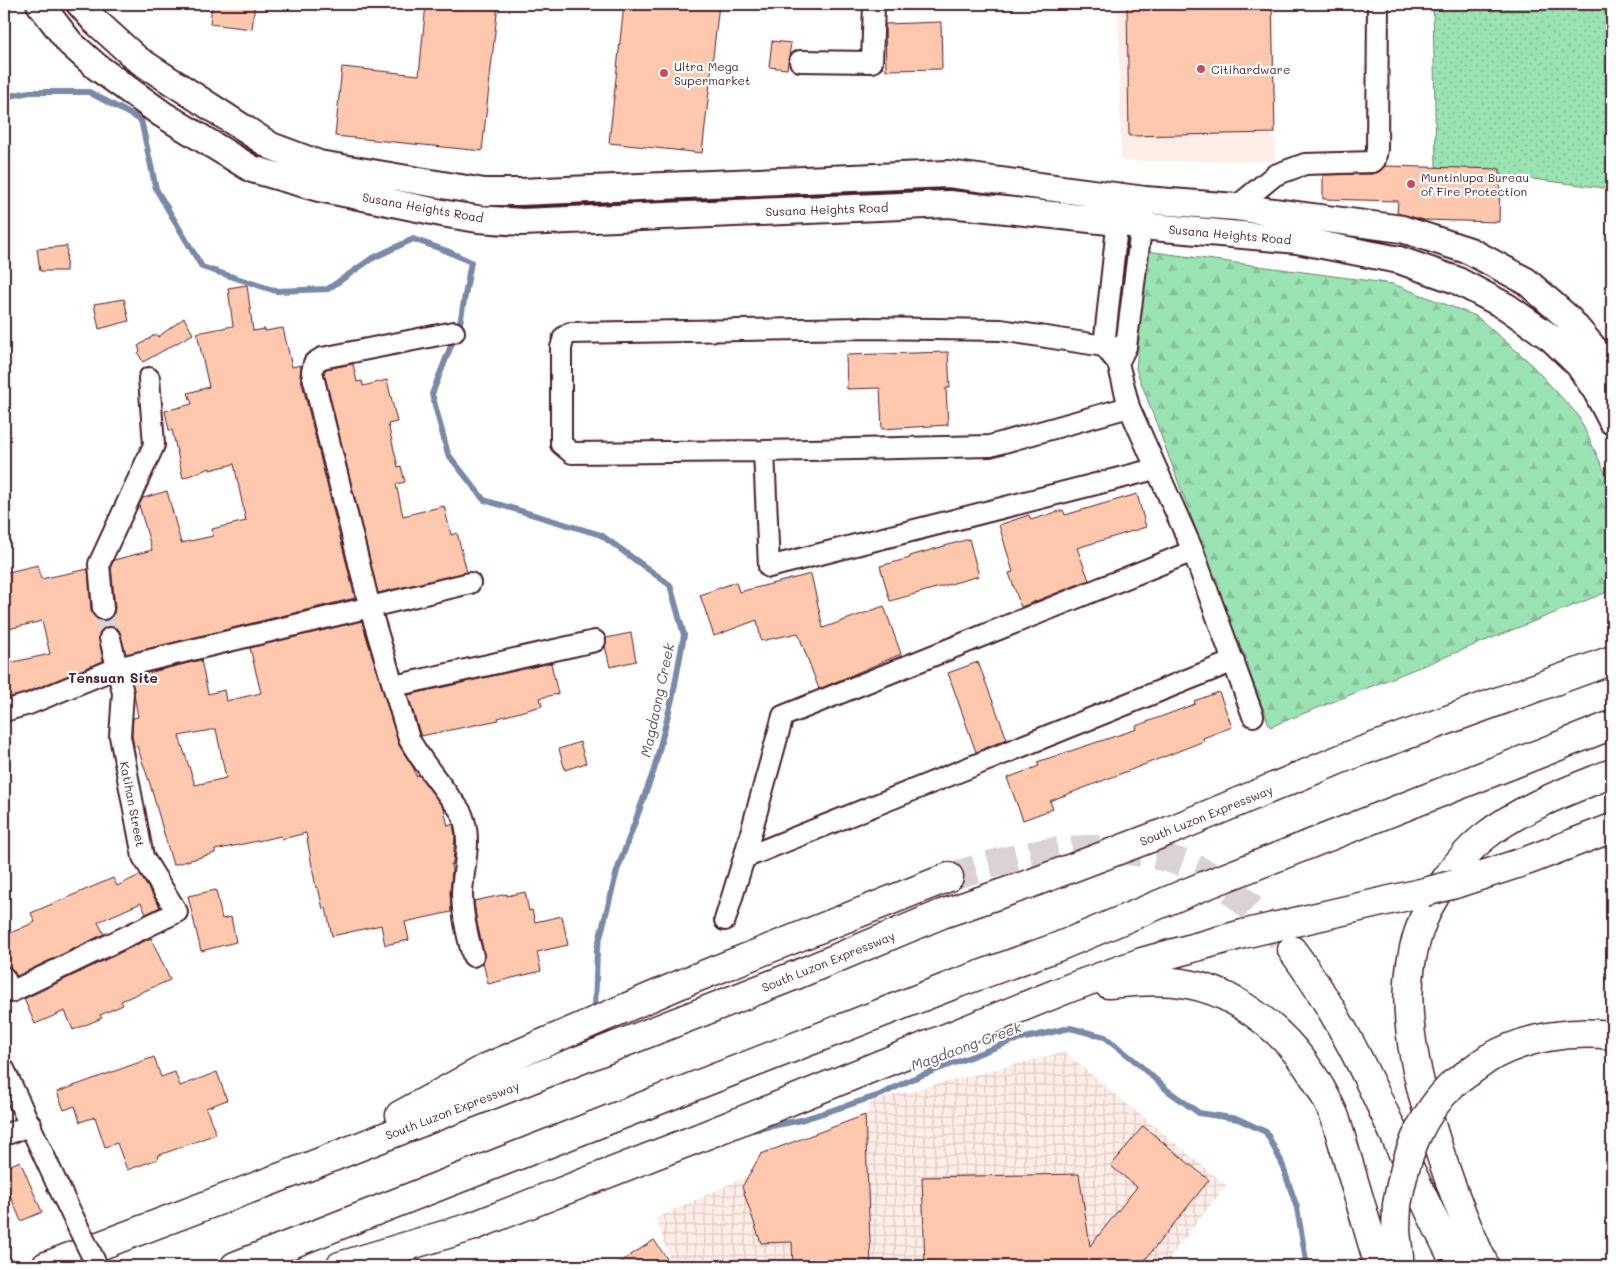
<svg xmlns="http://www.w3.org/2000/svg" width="1616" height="1270" font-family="Mali,sans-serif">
<defs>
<pattern id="industrial-grid" width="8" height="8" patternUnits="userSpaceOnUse" patternTransform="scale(1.25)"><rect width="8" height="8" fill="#ffeee7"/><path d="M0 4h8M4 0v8" fill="none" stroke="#dcccc6"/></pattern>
<pattern id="grass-dots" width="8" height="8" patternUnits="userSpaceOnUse" patternTransform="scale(1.25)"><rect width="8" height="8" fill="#9ae3b2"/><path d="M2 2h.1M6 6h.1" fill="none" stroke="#86c299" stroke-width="1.8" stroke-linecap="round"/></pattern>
<pattern id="forest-firs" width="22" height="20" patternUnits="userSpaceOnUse" patternTransform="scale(1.25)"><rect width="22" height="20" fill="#9ae3b2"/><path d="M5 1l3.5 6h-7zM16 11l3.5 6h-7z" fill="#86c299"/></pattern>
</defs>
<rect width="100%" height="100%" fill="#fff"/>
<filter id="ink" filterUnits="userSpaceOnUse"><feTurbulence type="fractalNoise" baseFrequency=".02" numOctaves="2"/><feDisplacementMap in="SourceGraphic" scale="10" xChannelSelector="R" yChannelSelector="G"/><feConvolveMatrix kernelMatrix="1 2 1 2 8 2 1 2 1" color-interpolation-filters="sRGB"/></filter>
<g filter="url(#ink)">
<path fill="#ffeee7" d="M1118 4H1274L1275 161H1121Z"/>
<path fill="url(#industrial-grid)" d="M1064 1052 1226 1185 1163 1266H672L656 1218 864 1122 871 1101Z"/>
<path fill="url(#grass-dots)" stroke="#72816e" d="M1433 4H1612V189L1436 167Z"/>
<path fill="url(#forest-firs)" stroke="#72816e" d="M1147 251 1393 284 1476 316 1526 359 1578 415 1612 487V590L1270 727 1136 369Z"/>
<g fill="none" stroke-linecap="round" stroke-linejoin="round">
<path stroke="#7989a6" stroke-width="6" d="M4 97 30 92H89L141 120 156 189 202 267 276 291 328 289 371 259 413 239 447 251 471 262 460 323 432 394 448 454 484 500 601 535 670 585 684 635 673 695 654 770 617 871 597 949 595 1009
M753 1130 801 1120 880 1095 912 1079 1012 1041 1070 1028 1105 1037 1134 1060 1167 1090 1199 1113 1238 1119 1266 1132 1281 1161 1297 1208 1307 1266"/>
</g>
<path fill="#fec8af" stroke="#4a1f2b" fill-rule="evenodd" d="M212 4H255L252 29 210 24Z
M426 4H498L482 151 335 136 342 67 419 75Z
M624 4H719L702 153 609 143Z
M1127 4H1272L1275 133 1129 136Z
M941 22 942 69 886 70 885 24Z
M772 41 791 43 787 69 769 67Z
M1385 166 1500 169 1499 222 1424 220 1397 213 1398 201 1323 199V175L1373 174 1381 170Z
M67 246 66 271H40L37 249Z
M247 285 253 331 265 329V331L283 328 292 367 301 365 300 375 355 598 126 654 119 630 114 627H107L102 630 99 635 103 661 25 693 4 699V664L50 654 42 621 4 630V573L38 565 41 579 88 569 91 611 93 615 98 620 105 621 110 618 114 614 115 608 111 566 114 560 152 550 139 505 143 498 167 491 181 543 213 536 212 529 246 521 234 464 210 470V468L183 478 172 430H169L165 411 192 404 188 393 209 387 197 333 233 326 228 288Z
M124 299 129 321 99 329 94 304Z
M184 318 193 334 143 362 138 353 140 351 138 346 156 334 158 337Z
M948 352 950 388H946L948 425 882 429 880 388 847 389 846 355Z
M353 364 357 382 362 381 363 386 387 380 397 422 388 424 398 467 401 466 405 482 396 484 403 516 444 506 451 535 457 533 467 572 378 593 324 372 326 369Z
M1137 494 1146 527 1077 548 1089 580 1021 607 1009 573 1013 572 999 525 1029 515 1031 520 1063 510 1065 515Z
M969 539 979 576 890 601 880 566 910 558V556Z
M811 574 823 628 884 606 901 654 819 689 798 633 761 641 757 620 714 636 700 595 736 582 739 592Z
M362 621 399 745 414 769 416 776 419 775 444 809 448 826 453 824 455 836 453 863 451 864 452 870 450 892 451 912 405 922 409 940 385 945 381 925 332 936 326 908 323 909 318 887 316 888 306 833 282 839 281 836 215 850V853L173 865 150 784 137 746 134 747 132 735 133 718 138 717 131 677 201 660 208 694 224 690 226 701 261 693 250 648ZM216 729 226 778 195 785 179 736Z
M631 633 636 661 610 667 605 646 606 638Z
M978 662 1007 739 976 752 948 673Z
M551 663 558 694 540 698 542 706 498 718 499 720 421 736 420 734 408 695Z
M1219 692 1232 727 1203 738 1204 741 1146 764 1050 801 1053 809 1023 820 1007 778 1039 766 1037 762 1137 729 1136 726 1195 704 1194 701Z
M580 742 586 763 565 770 559 749Z
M140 875 160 907 146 914 141 903 98 922 104 934 17 976 11 968 5 965 4 962V936L35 922 31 913 113 878 117 886Z
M216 890 222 919 231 917 236 942 201 951 188 896Z
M525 892 529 911 532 910 535 922 562 916 568 945 537 952 541 971 488 984 483 962 484 953 477 923 474 901 507 894V896Z
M151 938 170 980 121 1001 123 1005 100 1015 102 1018 73 1030 65 1011 35 1024 24 999Z
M154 1057 161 1077 175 1072 180 1086 217 1072 227 1100 206 1108 216 1134 157 1156 158 1159 127 1170 117 1143 105 1147 95 1117 80 1122 75 1106 64 1110 57 1092Z
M865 1115 871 1266H793L792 1242 761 1243 742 1187 761 1154Z
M1143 1126 1209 1180 1140 1266H925L922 1177 1079 1174 1090 1246 1137 1187 1111 1166Z
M20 1161 42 1212 21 1221 4 1181V1168Z
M654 1240 672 1266H614Z"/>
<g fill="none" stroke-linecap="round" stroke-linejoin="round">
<path stroke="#dbd2d5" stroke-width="20" stroke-dasharray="20 10" stroke-linecap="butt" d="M103 609 110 638"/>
<path stroke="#dbd2d5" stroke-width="28" stroke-dasharray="28 14" stroke-linecap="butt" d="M949 877C978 868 1007 859 1037 854 1092 844 1164 848 1212 877 1240 894 1263 920 1286 943"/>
<defs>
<path id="minor" d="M800 61 872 62 874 4
M1236 207 1275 175 1305 164 1373 162 1375 160 1377 149 1378 4
M1119 209 1104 346 1118 363 1129 407 1193 551 1253 716
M454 332 322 358 314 363 312 372 370 608 409 739C420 759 435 777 448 795 453 802 461 809 463 817 472 841 463 868 462 893 462 915 467 935 473 956
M1126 347 1104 346 1001 330 865 328 570 333 564 337 561 348V444L572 453 764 451 990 446 1129 407
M1120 359 1126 347 1143 213
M764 451 769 567 1155 469
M103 609 99 564 154 445 149 378
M394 686 595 641
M4 711 29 704 117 668 470 583
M744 858 1234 661
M725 920 744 858 783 716 1193 551
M4 977 11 992 177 912 143 857 120 736 123 693 110 638
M4 1069 57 1184
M4 1135 31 1125"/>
<path id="major" d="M40 4 70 43 97 67 162 114 252 169 319 188 447 214 478 219 522 222 949 204 1118 222 1141 226 1297 240 1399 260 1456 280 1507 307 1551 338 1579 365 1597 392 1612 421
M80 4 94 20 137 59 271 146 319 164 484 192H520L948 174 1145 200 1236 207 1402 229 1470 251 1526 281 1568 318 1612 370"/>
<path id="highway" d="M1455 884 1529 860 1612 828
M1292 950C1364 1046 1401 1161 1457 1266
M1108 984C1135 982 1162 979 1188 984 1205 987 1223 994 1238 1003 1284 1030 1314 1068 1335 1117L1379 1266
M1454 1083C1466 1075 1477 1066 1489 1058 1526 1037 1571 1030 1612 1035
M400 1115 488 1067 688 981 949 877
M1397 1205 1396 1231 1400 1266
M46 1266 305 1168 796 975 942 914 1032 883 1169 831 1343 758 1612 660
M235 1266 958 983 1060 946 1191 891 1612 725
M340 1266 471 1227 701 1137 1072 987 1142 962 1243 934 1425 892
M1485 1266C1463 1220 1445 1171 1430 1121 1406 1038 1391 954 1446 879 1457 863 1469 849 1484 837 1522 807 1568 791 1612 773"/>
</defs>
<use href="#minor" stroke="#4a1f2b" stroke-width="24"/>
<use href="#major" stroke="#4a1f2b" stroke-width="30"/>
<use href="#highway" stroke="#4a1f2b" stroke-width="31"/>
<use href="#minor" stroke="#fff" stroke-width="20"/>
<use href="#major" stroke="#fff" stroke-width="26"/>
<use href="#highway" stroke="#fff" stroke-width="28"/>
<defs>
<path id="minor-bridge" d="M57 1184 97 1266"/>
<path id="highway-bridge" d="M1425 892 1455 884
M1397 1205C1405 1158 1419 1116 1454 1083"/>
</defs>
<use href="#minor-bridge" stroke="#4a1f2b" stroke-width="24" stroke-linecap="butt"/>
<use href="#highway-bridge" stroke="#4a1f2b" stroke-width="31" stroke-linecap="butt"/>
<use href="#minor-bridge" stroke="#fff" stroke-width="20"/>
<use href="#highway-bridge" stroke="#fff" stroke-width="28"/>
</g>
</g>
<g fill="#d1495b" stroke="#fff" stroke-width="2">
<circle cx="1201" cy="69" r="5"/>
<circle cx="664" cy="73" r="5"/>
<circle cx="1411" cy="184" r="5"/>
</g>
<g text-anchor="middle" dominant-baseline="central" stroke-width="4.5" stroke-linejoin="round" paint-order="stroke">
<g font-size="12" fill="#4a1f2b" stroke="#fff" text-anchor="start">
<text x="674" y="66">Ultra Mega<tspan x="674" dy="14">Supermarket</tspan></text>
<text x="1211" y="69">Citihardware</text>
<text x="1421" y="177">Muntinlupa Bureau<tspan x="1421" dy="14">of Fire Protection</tspan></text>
</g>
<g font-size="12" fill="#4a1f2b" stroke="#fff">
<text transform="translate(423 207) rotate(10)">Susana Heights Road</text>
<text transform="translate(827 209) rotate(-2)">Susana Heights Road</text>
<text transform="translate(1230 234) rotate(5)">Susana Heights Road</text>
<text transform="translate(133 804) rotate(79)">Katihan Street</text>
<text transform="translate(1206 815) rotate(-22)">South Luzon Expressway</text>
<text transform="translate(828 961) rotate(-22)">South Luzon Expressway</text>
<text transform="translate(452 1110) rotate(-21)">South Luzon Expressway</text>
</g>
<g font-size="14" font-weight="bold" fill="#4a1f2b" stroke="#fff">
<text x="113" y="677">Tensuan Site</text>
</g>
<g font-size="14" font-style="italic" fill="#615468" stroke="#fff">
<text transform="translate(657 700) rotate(-78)">Magdaong Creek</text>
<text transform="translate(966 1046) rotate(-20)">Magdaong Creek</text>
</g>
</g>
<rect width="1616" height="1270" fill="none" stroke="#fff" stroke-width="20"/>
<rect x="10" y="10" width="1596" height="1250" fill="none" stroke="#4a1f2b" stroke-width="2" filter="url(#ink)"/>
</svg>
